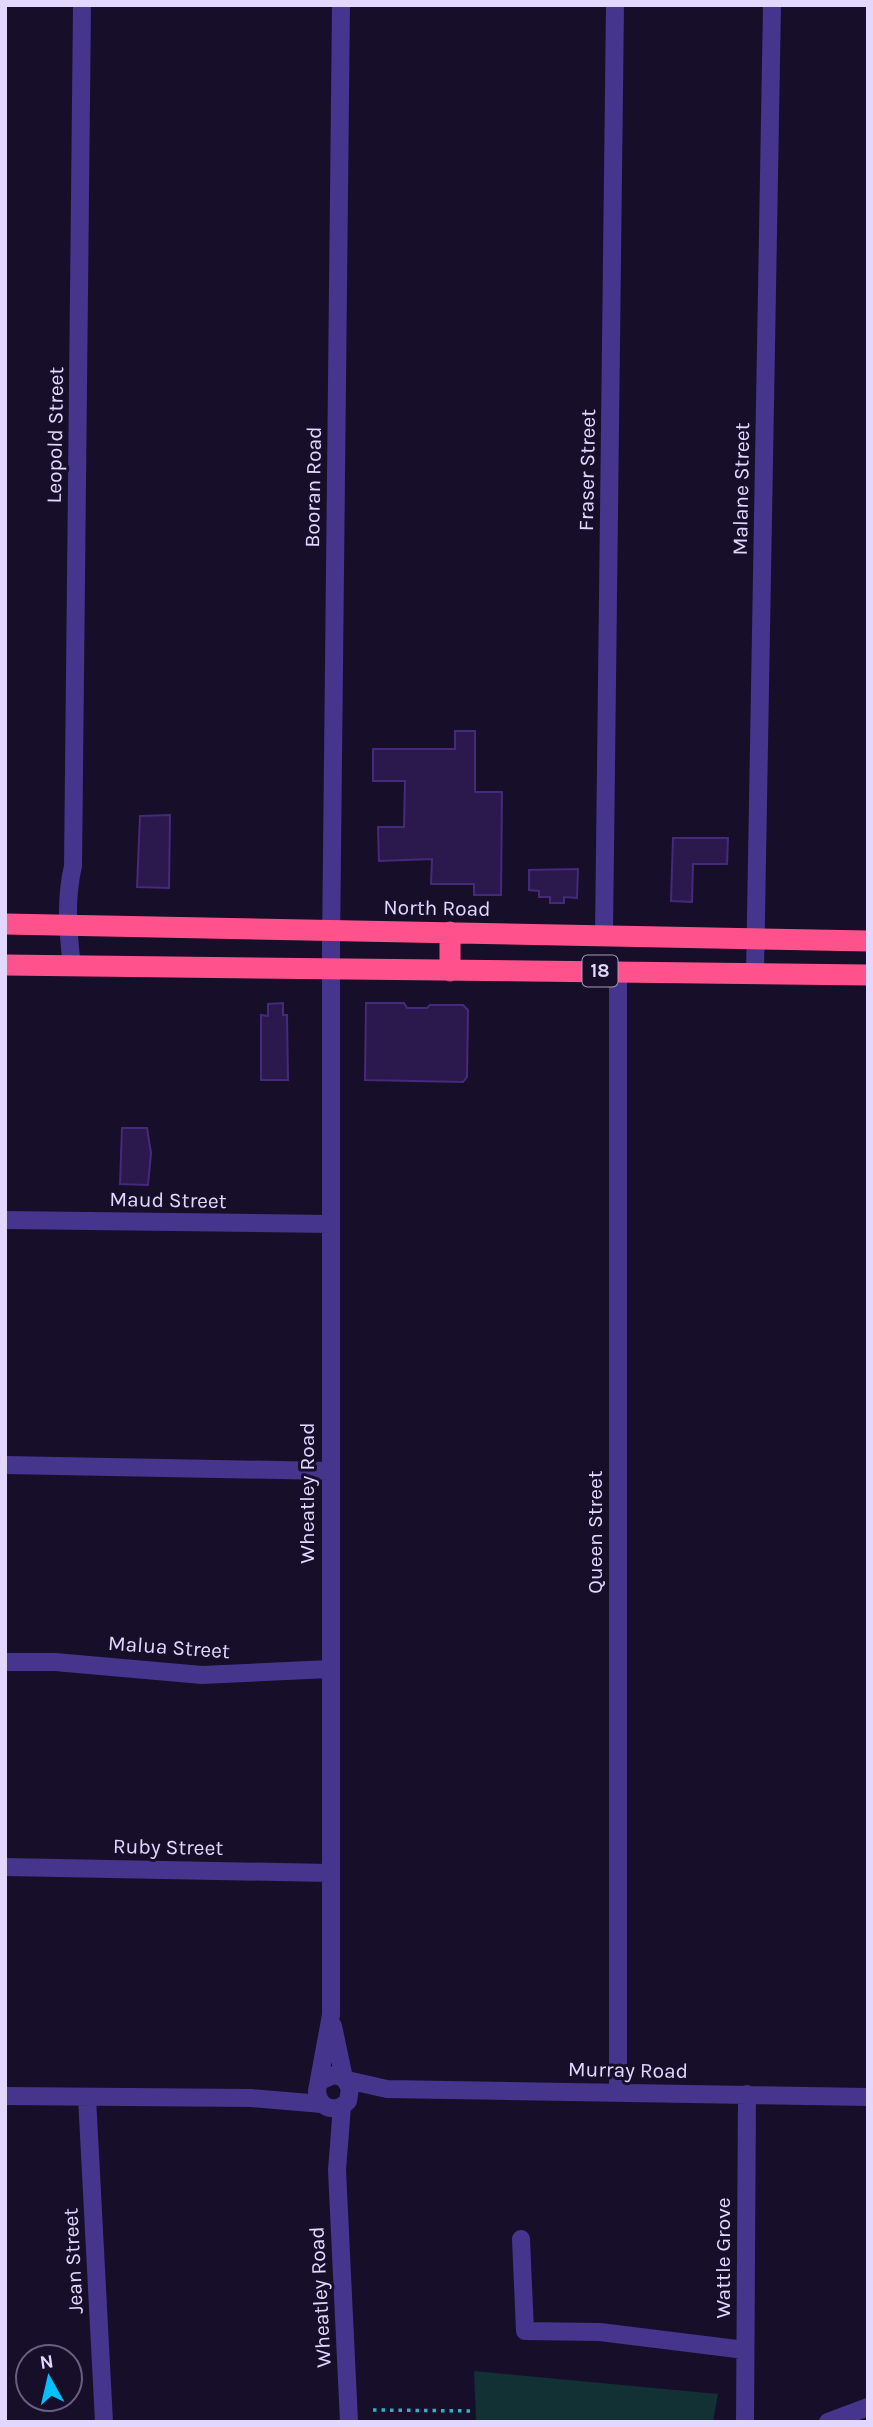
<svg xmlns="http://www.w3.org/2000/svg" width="873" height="2427" font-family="Karla,sans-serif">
<rect width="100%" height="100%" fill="#170e2a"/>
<path fill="#113135" d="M474 2371 718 2394 713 2422H476Z"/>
<path fill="#2b194d" stroke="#45297b" stroke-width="2" d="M455 731H475V792H502L501 895H474V884H431L432 859 379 861 378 827H404L405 781H373V749H455Z
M170 815 169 888 137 887 140 816Z
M673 838H728L727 864H693L692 902 671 901Z
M578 869 577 898 564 897V903H550V897H539V891L529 890V870Z
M283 1003V1015H287L288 1080H261V1015L268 1016V1004Z
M366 1003H404L407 1008H427L430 1005H463L468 1010 467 1077 463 1082 365 1080Z
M122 1128H147L151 1153 148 1185 120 1184Z"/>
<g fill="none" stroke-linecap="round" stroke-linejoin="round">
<path stroke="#26b7c5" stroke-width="3.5" stroke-dasharray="3.5 5" stroke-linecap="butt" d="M373 2410 475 2411"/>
<path stroke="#45358d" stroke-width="18" d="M604 935 615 5
M72 967C68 932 65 900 73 866L82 5
M618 971V2092
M755 973 772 5
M5 1220 331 1224
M5 1465 330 1471
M5 1662H55L202 1675 330 1669
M5 1867 330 1873
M333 2026 344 2078
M347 2080 387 2089 868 2097
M320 2081 334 2075 344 2078 350 2088 348 2101C336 2114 319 2109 317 2091L331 2015V947L341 5
M5 2096 251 2098 322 2104
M87 2097 104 2422
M342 2106 337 2170 349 2422
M521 2239 525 2331 600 2332 745 2350
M745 2422 747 2094
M828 2422 868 2407"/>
<path stroke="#ff528c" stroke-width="21" d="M5 924 868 941
M5 965 868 975
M450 971V932"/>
</g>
<g text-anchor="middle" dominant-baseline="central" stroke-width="6" stroke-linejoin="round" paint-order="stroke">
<rect fill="#170e2a" stroke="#a59bbf" stroke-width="2" x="582.5" y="955.5" width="35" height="31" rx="5"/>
<g font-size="19" font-weight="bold" fill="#e2d7ff">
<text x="600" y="971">18</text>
</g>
<g font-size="21" fill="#e2d7ff" stroke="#170e2a">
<text transform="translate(55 435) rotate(-89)">Leopold Street</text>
<text transform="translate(587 470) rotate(-89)">Fraser Street</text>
<text transform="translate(313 487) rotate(-89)">Booran Road</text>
<text transform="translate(741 489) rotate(-89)">Malane Street</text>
<text transform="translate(437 908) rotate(1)">North Road</text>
<text transform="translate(168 1200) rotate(1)">Maud Street</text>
<text transform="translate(307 1493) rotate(-90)">Wheatley Road</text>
<text transform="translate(595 1532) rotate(-90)">Queen Street</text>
<text transform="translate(169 1647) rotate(4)">Malua Street</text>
<text transform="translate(168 1847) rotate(1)">Ruby Street</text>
<text transform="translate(628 2070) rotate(1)">Murray Road</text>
<text transform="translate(723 2258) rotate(-90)">Wattle Grove</text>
<text transform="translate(73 2261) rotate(-93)">Jean Street</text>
<text transform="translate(320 2297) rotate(-93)">Wheatley Road</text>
</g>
</g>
<rect width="873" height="2427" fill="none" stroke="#e2d7ff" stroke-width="14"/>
<g transform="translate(49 2378) rotate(352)"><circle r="33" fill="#170e2a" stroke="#685e7f" stroke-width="2"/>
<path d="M0-5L12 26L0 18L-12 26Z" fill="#03c1ff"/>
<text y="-10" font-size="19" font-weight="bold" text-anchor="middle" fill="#e2d7ff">N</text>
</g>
</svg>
